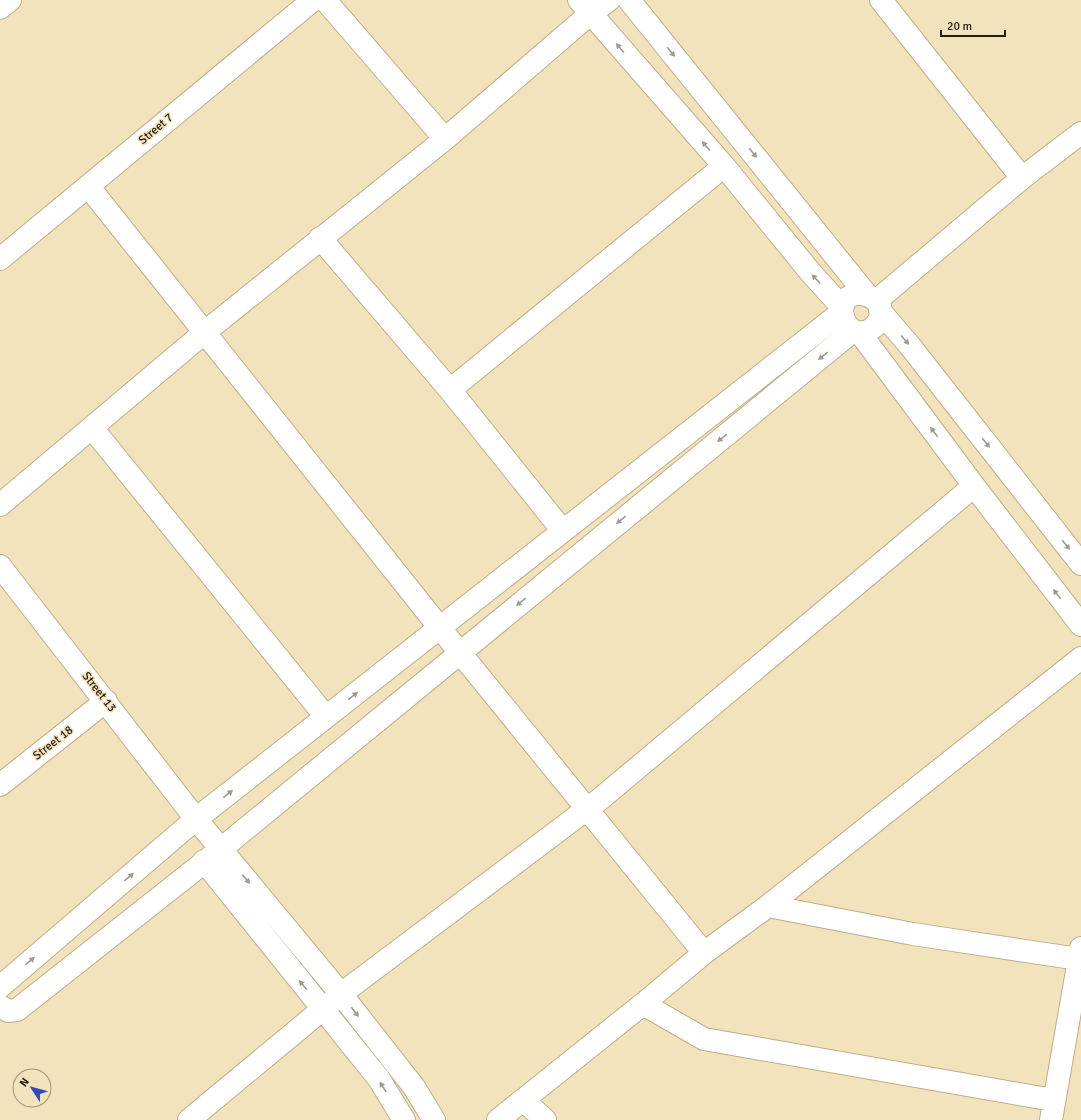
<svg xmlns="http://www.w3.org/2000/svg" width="1081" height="1120" font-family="Signika,sans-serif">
<rect width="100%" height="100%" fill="#f3e3bd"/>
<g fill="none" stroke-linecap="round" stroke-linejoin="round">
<defs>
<path id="street" d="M325 0 445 139
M579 0 724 166 811 273 842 307
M629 0 866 294
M881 0 1022 178
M0 8 10 0
M88 186 440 628 704 953
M320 238 450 390 563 531
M0 259 313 0
M876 301 1022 178 1081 133
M880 311 910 346 1081 564
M860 333 974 486 1081 625
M450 390 724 166
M92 428 326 717
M0 505 205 332 445 139 590 14 609 0
M0 566 196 819 341 994 414 1087 434 1120
M0 785 106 701
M204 861 379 1079 404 1120
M768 906 913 934 1079 959
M0 987 196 819 842 312C844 276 899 300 875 326 870 331 864 333 858 332 847 330 844 321 842 312
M643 1004 704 1039 1053 1100
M0 1006 8 1011 17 1010 221 849 853 331
M523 1100 545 1120
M189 1120 341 994 599 800 974 486
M498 1120 643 1004 704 953 768 906 1081 658
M1051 1120 1081 948"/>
</defs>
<use href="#street" stroke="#bdae89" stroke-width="24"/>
<use href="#street" stroke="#fff" stroke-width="22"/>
</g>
<defs><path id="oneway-solid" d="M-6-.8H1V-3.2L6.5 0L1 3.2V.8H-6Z"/></defs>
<g fill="#9c9a93">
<use href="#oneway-solid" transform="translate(620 48) rotate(-131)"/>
<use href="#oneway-solid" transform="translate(671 52) rotate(51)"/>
<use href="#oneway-solid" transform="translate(706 146) rotate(-131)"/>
<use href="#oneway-solid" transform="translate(753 153) rotate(51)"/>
<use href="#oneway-solid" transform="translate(816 279) rotate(-133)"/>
<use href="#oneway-solid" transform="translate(905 340) rotate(50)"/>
<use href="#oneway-solid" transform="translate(823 356) rotate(141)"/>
<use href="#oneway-solid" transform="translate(934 432) rotate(-127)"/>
<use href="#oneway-solid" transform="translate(722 438) rotate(141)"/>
<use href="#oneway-solid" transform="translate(986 443) rotate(52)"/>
<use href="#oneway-solid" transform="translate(621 520) rotate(141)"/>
<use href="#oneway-solid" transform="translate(1066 545) rotate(52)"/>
<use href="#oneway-solid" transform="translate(1057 594) rotate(-128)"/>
<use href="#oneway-solid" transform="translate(521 602) rotate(141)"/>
<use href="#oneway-solid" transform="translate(353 696) rotate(-38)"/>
<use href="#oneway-solid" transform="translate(228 794) rotate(-38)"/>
<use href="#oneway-solid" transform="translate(129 877) rotate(-40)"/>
<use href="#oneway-solid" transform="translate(246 879) rotate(50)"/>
<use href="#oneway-solid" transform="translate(30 961) rotate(-40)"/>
<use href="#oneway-solid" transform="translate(303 985) rotate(-129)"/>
<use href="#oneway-solid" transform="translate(355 1012) rotate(52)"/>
<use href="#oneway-solid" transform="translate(383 1087) rotate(-122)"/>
</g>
<g text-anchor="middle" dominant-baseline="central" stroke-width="3" stroke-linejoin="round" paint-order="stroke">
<g font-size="12" fill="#241e0f" stroke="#f3e3bd">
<text transform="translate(156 129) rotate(-40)">Street 7</text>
<text transform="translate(99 692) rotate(52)">Street 13</text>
<text transform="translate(53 743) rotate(-38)">Street 18</text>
</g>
</g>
<g transform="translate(32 1088) rotate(306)"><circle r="19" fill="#f3e3bd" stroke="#a09477"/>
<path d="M0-3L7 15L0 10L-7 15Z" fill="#334bbd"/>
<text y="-6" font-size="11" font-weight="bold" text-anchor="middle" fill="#241e0f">N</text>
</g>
<path d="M941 30v6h64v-6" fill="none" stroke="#241e0f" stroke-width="2"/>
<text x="947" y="30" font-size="12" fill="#241e0f" stroke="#f3e3bd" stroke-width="3" paint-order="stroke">20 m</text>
</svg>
